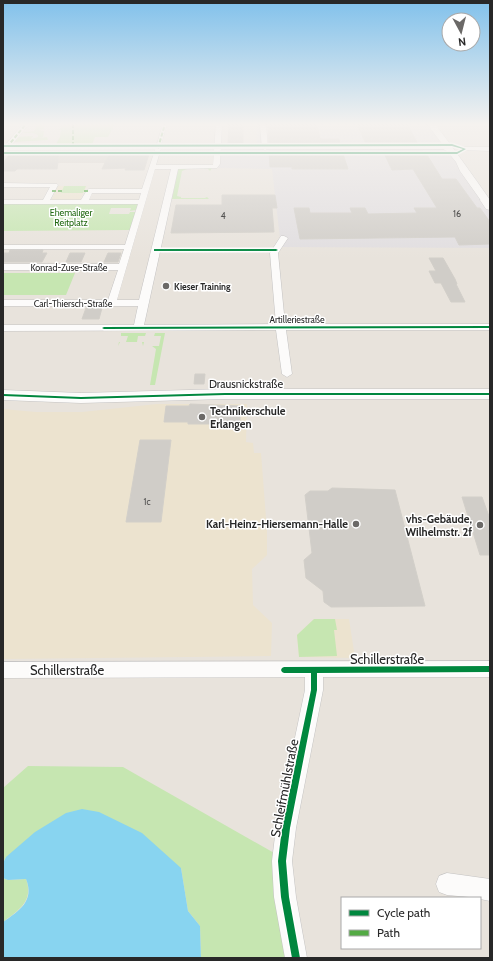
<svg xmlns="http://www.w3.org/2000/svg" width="493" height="961" font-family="Cabin,sans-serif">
<rect width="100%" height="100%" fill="#e8e3dc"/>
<path fill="#e1dee0" d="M256 124H436L490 199V248L281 247 272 169 216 168 217 148H257Z"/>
<path fill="#ece3cf" d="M58 186H87L80 200 51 201Z
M157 404H247L246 442 253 443 254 453H261L267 531V555L252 569 253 605 272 623 271 656 3 659V409L36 412H82Z
M314 619H349L355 658 299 657 297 635Z"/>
<path fill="#c6e6b1" d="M27 124H44V129L39 130 44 131 43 137 38 138 47 137 48 140 13 142 17 137 33 136 31 139 38 137V135L33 133H20L34 131 38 125Z
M61 124H115L108 137H95L92 145H49L56 144 60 137 61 130H57L61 128Z
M180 168H212L210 171 208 169H187L182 171 177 196 181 197V198H205L207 197 209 199H172L178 169Z
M64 186H86L83 193H61Z
M3 203 138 204 139 205 136 210 130 211 131 208H111L109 214H129L130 212H136L130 230 3 231Z
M3 273H75L66 295H3Z
M121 333H146L145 336H138L137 342H144L143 346 142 342H120L118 346 119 342H126L128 336H121Z
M155 333H165L155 385H150L156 349 152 346H159L161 336H154Z
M314 619H335L337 630H334L337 656 299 657 297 635Z
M28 766 123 767 276 854 292 958H201L200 926 188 911 181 868 6 857 3 863V788Z
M3 878 8 880 26 879C34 901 19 910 3 922Z"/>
<path fill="#d6d1cb" d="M60 153H109L105 163H58Z"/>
<path fill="#88d4f0" d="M82 809 99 812 142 833 181 868 188 911 200 926 201 958H3V922C19 911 35 901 26 879L8 880 3 878V863L6 857 35 832 66 813Z"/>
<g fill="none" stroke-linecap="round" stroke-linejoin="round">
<path stroke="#88d4f0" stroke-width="1.5" d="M368 144H420"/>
</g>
<path fill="#d0cdc8" stroke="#d2cfc9" d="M229 124H243V144H228Z
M268 124H317L320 139H339L340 144H269Z
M357 124H407L418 144 365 142Z
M269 151H342L348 169H292V167H270Z
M383 151H423L425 155H427L442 179H456L477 208H480L490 222V244L459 245 455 237 300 239 294 208H309L310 213H352L350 208H365L368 214 417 213 414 208H437L413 169 392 170Z
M109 154H149L144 170H125L126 168 102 169Z
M9 155H59L57 169H17L15 171H3V163Z
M222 195H275L277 208H272L274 232 171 233 176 205H222Z
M10 250H43L42 253H47L42 262H3V253H9Z
M70 253H85L81 262H66Z
M108 253H121L118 262H104Z
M429 258H443L455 279 457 284H456L465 302H451L441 283H435L429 271H436Z
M86 308H102L99 319H82Z
M195 374H205L204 384H194Z
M190 404 240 406V422H219V424H188V422H164L166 406H189Z
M140 440H171L161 522H126Z
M332 488 395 490 425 606 331 607 324 602 323 591 306 578 304 560 312 553 305 495 310 491H328Z
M462 497H482L490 519V555H480Z"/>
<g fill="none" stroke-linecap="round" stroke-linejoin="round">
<defs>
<path id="pedestrian" d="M163 124H167L160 148 158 149 156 148Z"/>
<path id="minor" d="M23 124H29L5 153 3 154V148Z
M216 124H222L220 164 217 168 178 169 144 325 276 324 270 253 281 236H284L288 238 278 253 285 324H490V330H286L292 374 287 377 282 374 276 330 3 331V325H134L138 306H3V300H108L118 270H3V264H119L124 249H3V245H125L138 204H3V200H43L50 187H3V183L57 184 58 185 50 200H81L87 190 89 189H142L156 147 161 148 156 165H213ZM155 169H171L139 300H117ZM92 193H141L139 200H89Z
M260 124H266L268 148 265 150 262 148Z
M465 147H490V151L463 150V148Z
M490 661V677H323V690L296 828 292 861 296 897 307 958H285L274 897 272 861 276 828 305 690V677L3 678V662Z
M447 873 490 879V901L480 899V898L447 895 439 892 436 884 439 876Z"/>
<path id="tertiary" d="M427 124H435C454 149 472 174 490 200L488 202H482L460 171 456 162 447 151 443 149 3 150V146L443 145Z"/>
<path id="secondary" d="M485 197 490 200V210L486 209 480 200Z
M225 389H490V399H225L81 403 3 400V390L81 393Z"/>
</defs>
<use href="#pedestrian" stroke="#c4c3c3" stroke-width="1"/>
<use href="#minor" stroke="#c4c3c3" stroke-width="1"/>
<use href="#tertiary" stroke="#c4c3c3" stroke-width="1"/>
<use href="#secondary" stroke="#c4c3c3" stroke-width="1"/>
<use href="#pedestrian" fill="#fcfbfa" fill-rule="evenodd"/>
<use href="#minor" fill="#fcfbfa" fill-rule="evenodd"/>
<use href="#tertiary" fill="#fcfbfa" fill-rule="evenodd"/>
<use href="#secondary" fill="#fcfbfa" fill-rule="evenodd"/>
<path stroke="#53aa44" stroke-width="2" stroke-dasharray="4 2" stroke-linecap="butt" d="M73 124V146
M7 147 26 124
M158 148 165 124
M52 191H62
M84 191H89"/>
<defs>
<path id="cycleway" d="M452 144 466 149 457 154H3V152H457L463 149 452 146 3 147V145Z
M154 249H276L278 250 276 251H154Z
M490 326V328L104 329 102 328 104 327Z
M225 393H490V395H225L81 399 3 396V394L81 397Z
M490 666V672L317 673V690L290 828 286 861 289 897 300 958H292L281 897 278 861 282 828 311 690V673H284L282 672 281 670 282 668 284 667Z"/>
</defs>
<use href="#cycleway" stroke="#fff" stroke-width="3"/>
<use href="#cycleway" fill="#00873e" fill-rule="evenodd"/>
</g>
<linearGradient id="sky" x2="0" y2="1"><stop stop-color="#81c1eb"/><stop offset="0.48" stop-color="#f5f2ef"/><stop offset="1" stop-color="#f5f2ef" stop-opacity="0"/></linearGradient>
<rect width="493" height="259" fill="url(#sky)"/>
<g fill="#6b6967" stroke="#fff" stroke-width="1.5">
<circle cx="166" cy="286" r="4"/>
<circle cx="202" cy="417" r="4"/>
<circle cx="356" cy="524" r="4"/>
<circle cx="480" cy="525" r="4"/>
</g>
<g text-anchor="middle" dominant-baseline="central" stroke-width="3" stroke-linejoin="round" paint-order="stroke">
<g font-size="9" fill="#236a13" stroke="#fff">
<text x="71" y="212">Ehemaliger<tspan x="71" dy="10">Reitplatz</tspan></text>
</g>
<g font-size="9" fill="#535251">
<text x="457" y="213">16</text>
<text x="223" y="215">4</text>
<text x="147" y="501">1c</text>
</g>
<g font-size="9" fill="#282828" stroke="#fff">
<text x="69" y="267">Konrad-Zuse-Straße</text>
<text x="73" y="303">Carl-Thiersch-Straße</text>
<text x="297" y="319">Artilleriestraße</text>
</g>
<g font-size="9" font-weight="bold" fill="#282828" stroke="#fff" text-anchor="start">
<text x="174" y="286">Kieser Training</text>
</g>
<g font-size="11" fill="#282828" stroke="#fff">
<text x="246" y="384">Drausnickstraße</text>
</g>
<g font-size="11" font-weight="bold" fill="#282828" stroke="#fff" text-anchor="end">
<text x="210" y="411" text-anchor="start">Technikerschule<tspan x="210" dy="13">Erlangen</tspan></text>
<text x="472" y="519">vhs-Gebäude,<tspan x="472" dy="13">Wilhelmstr. 2f</tspan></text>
<text x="348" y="524">Karl-Heinz-Hiersemann-Halle</text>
</g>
<g font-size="13" fill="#282828" stroke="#fff">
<text x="387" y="659">Schillerstraße</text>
<text x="67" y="670">Schillerstraße</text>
<text transform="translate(284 788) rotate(-79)">Schleifmühlstraße</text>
</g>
</g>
<rect width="493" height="961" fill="none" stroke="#282828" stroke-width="8"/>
<rect x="341" y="897" width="140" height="52" fill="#ffffff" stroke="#a9a9a9"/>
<rect x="349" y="910" width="20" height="6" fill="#00873e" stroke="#a9a9a9"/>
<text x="377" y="917" font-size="12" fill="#282828">Cycle path</text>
<rect x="349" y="930" width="20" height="6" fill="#53aa44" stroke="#a9a9a9"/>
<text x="377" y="937" font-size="12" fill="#282828">Path</text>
<g transform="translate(461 32) rotate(173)"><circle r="19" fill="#ffffff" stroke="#a9a9a9"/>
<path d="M0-3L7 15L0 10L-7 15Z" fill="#6b6967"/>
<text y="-6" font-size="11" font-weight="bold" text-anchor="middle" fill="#282828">N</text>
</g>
</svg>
